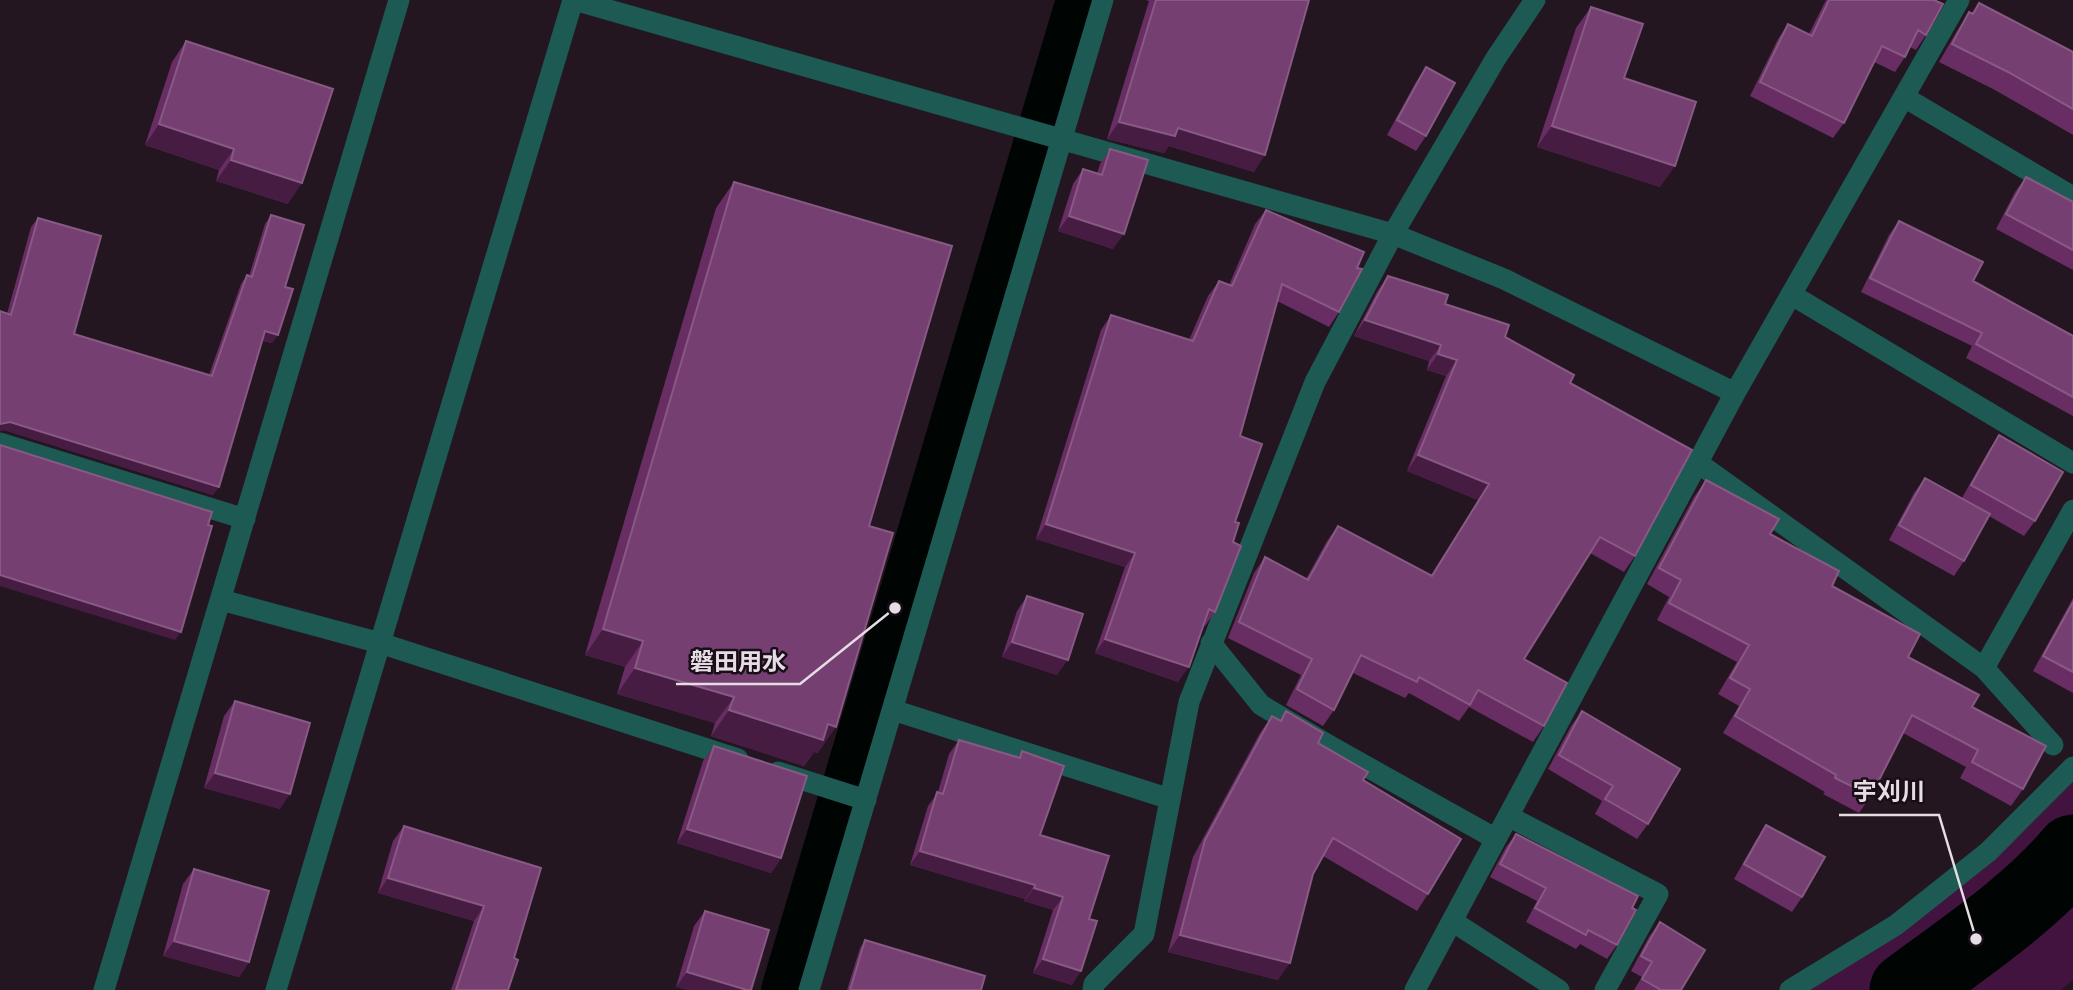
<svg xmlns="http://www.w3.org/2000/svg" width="2073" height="990" font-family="Ubuntu,'Noto Sans JP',sans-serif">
<rect width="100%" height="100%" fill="#231621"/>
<path fill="#42133e" d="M2073 767V980L2061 990H1787L1904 927Z"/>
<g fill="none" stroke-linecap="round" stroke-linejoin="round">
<path stroke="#000504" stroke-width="44" d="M783 990 1078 0"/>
<path stroke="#000504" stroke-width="75" d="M1907 990C1962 949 2029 905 2073 852"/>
<path stroke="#1c5a53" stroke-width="21" d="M574 0 1393 234 1504 279 1735 393
M1904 97 2073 197
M1792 295 2073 463
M0 443 245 519
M1698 463 1984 668 2053 745
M221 600 380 643 738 759
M1211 643 1261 705 1337 750 1496 839
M1984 668 2073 510
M893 710 1170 799
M778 772 866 800
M1508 816 1658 894 1605 990
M1452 921 1559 990
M104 990 399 0
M276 990 573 0
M809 990 1103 0
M1093 990 1094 984 1144 934 1189 702 1315 382 1393 234 1496 58 1535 0
M1415 990 1735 393 1959 0
M1790 990 1896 925 1988 852 2073 767"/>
</g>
<path fill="#682d63" d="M1146 0H1309L1254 172 1169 146 1164 153 1107 139 1149 1Z
M1826 0H1934L1926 35 1916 50 1910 47 1905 57 1895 72 1874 62 1844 123 1833 138 1750 96 1778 39 1788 24 1809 34Z
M1979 3 2073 52V135L1995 90 1939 62 1957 31 1969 12 1972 13Z
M1591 7 1624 78 1660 187 1537 147 1576 28Z
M186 41 288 204 216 181 219 170 145 145 172 62Z
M1426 67V136L1416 151 1387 135 1416 82Z
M1110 149 1113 249 1058 231 1073 184 1083 169 1097 174 1100 164Z
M2026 177 2073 202V270L1996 229 2015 192Z
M734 182 869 526 818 753 814 752 804 766 711 736 715 723 617 694 625 667 585 655 716 208Z
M1266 210 1357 268 1339 312 1329 327 1277 301 1240 436 1235 522 1233 542 1215 612 1205 626 1203 625 1178 682 1095 653 1125 567 1036 539 1101 330 1111 315 1189 340 1208 296 1219 281 1229 285 1255 224Z
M271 215 285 287 272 343 262 341 213 495 4 430 0 431V311L7 314 31 227 38 218 74 334 209 375 241 284 247 275 249 276 265 224Z
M1899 221 1973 281 2073 336V416L1966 358 1972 346 1861 292 1889 235Z
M1388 276 1445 304 1505 337 1570 383 1635 556 1624 572 1590 553 1524 659 1544 726 1533 742 1469 707 1459 721 1409 693 1405 698 1353 673 1334 710 1323 726 1286 705 1301 675 1228 638 1254 573 1265 557 1306 579 1327 541 1338 526 1431 575 1478 500 1407 471 1446 376 1427 370 1429 361 1354 336 1377 292Z
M1999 435 2035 521 2024 536 1989 516 1964 561 1954 576 1889 540 1914 493 1925 478 1962 498 1989 450Z
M1706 480 1832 586 1908 657 1972 707 2023 789 2011 806 1960 778 1966 767 1903 733 1871 796 1859 813 1823 794 1825 792 1723 733 1739 706 1718 694 1737 662 1657 620 1669 597 1647 584 1694 497Z
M1027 596 1057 675 1002 657 1017 611Z
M2073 598V693L2033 671Z
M235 701 280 809 204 788 224 716Z
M1286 711 1318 743 1363 780 1428 894 1417 911 1323 856 1313 874 1278 980 1168 952 1193 857 1260 733 1272 716 1279 721Z
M1582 711 1648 824 1637 839 1595 814 1602 801 1548 769 1571 726Z
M959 740 1018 757 1022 751 1040 835 1089 919 1072 985 1033 973 1053 910 1024 901 1025 899 910 865 928 806 938 792 949 754Z
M714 746 781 858 771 873 677 843 703 761Z
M1766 825 1802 897 1792 912 1734 879 1756 840Z
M404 826 541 868 514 958 508 990H451L474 921 378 893 393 841Z
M1516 834 1632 908 1617 945 1607 959 1580 944 1576 949 1526 922 1537 901 1490 877 1506 847Z
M194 869 249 962 239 977 163 956 183 884Z
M705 911 751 990 676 987 694 926Z
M1660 922 1681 990H1634L1642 977 1631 971 1649 937Z
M865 940 981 990H847L860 948Z"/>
<path fill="#461c43" d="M1119 122 1178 128 1265 155 1254 172 1169 146 1164 153 1107 139Z
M159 124 234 149 219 170 145 145Z
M1552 126 1675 166 1660 187 1537 147Z
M231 160 302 183 288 204 216 181Z
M1069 216 1124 234 1113 249 1058 231Z
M1365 320 1441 345 1429 361 1354 336Z
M265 331 278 335 272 343 259 340Z
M1438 354 1457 360 1446 376 1427 370Z
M10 422 219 487 213 495 4 430 0 431V424Z
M1418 455 1489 484 1478 500 1407 471Z
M1046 524 1135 553 1125 567 1036 539Z
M0 575 181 632 175 640 0 586Z
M603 629 643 641 625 667 585 655Z
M1105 639 1189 667 1178 682 1095 653Z
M1012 642 1068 660 1057 675 1002 657Z
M635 668 734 697 715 723 617 694Z
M729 710 828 724 836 727 818 753 814 752 804 766 711 736Z
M215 773 290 794 280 809 204 788Z
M687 829 781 858 771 873 677 843Z
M920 851 1035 885 1025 899 910 865Z
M388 878 484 906 474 921 378 893Z
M1034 888 1063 897 1053 910 1024 901Z
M1180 935 1290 963 1278 980 1168 952Z
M174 941 249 962 239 977 163 956Z
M1043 959 1081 971 1072 985 1033 973Z
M687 972 747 990H686L676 987Z"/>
<path fill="#754071" stroke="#875983" stroke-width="2" d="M1156 0H1309L1265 155 1178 128 1175 136 1119 122Z
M1829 0H1934L1943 4 1926 35 1918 30 1905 57 1882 46 1844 123 1760 82 1788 24 1812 36Z
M1979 3 2073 52V109L2008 72 1952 44 1969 12 1973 14Z
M1591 7 1643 24 1624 78 1696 102 1675 166 1552 126Z
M186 41 333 89 302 183 231 160 234 149 159 124Z
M1426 67 1455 83 1426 136 1397 120Z
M1110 149 1148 160 1124 234 1069 216 1083 169 1102 175Z
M2026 177 2073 202V250L2006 214Z
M734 182 952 246 869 526 893 533 836 727 828 724 823 740 729 710 734 697 635 668 643 641 603 629Z
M1266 210 1364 252 1357 268 1362 269 1339 312 1282 284 1240 436 1262 444 1235 522 1239 523 1233 542 1241 546 1215 612 1209 609 1189 667 1105 639 1135 553 1046 524 1111 315 1193 341 1219 281 1232 286Z
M271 215 304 225 285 287 293 289 278 335 265 331 219 487 10 422 0 424V311L11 315 38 218 101 236 74 334 212 376 247 275 252 277Z
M1899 221 1983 262 1973 281 2073 336V397L1976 344 1982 333 1870 278Z
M1388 276 1448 295 1445 304 1509 325 1505 337 1574 375 1570 383 1692 450 1635 556 1600 537 1524 659 1567 683 1544 726 1478 690 1470 705 1419 677 1417 682 1361 655 1334 710 1297 689 1312 659 1239 622 1265 557 1308 580 1338 526 1432 576 1489 484 1418 455 1457 360 1438 354 1441 345 1365 320Z
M1999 435 2063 472 2035 521 1971 485Z
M0 445 212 512 208 525 212 526 181 632 0 575Z
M1925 478 1990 514 1964 561 1899 525Z
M1706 480 1779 519 1770 534 1839 571 1832 586 1920 634 1908 657 1979 695 1972 707 2046 746 2023 789 1972 762 1978 750 1912 715 1871 796 1835 778 1836 775 1735 716 1750 689 1730 678 1749 645 1669 603 1681 580 1659 568Z
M1027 596 1083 614 1068 660 1012 642Z
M2073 602V672L2043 656Z
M235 701 310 723 290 794 215 773Z
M1286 711 1323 733 1318 743 1368 772 1363 780 1461 839 1428 894 1333 838 1313 874 1290 963 1180 935 1205 840 1272 716 1281 721Z
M1582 711 1680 769 1648 824 1605 799 1613 786 1559 755Z
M959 740 1020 758 1022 751 1064 766 1040 835 1109 856 1089 919 1097 921 1081 971 1043 959 1063 897 1034 888 1035 885 920 851 937 792 943 794Z
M714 746 807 776 781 858 687 829Z
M1766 825 1825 857 1802 897 1744 864Z
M404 826 541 868 514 958 518 960 508 990H456L484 906 388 878Z
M1516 834 1638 896 1632 908 1636 910 1617 945 1588 930 1586 935 1535 908 1546 888 1500 864Z
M194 869 269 891 249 962 174 941Z
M705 911 769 930 751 990H747L687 972Z
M1660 922 1705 950 1681 990H1661L1642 979 1652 962 1641 956Z
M865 940 985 976 981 990H850Z"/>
<path fill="none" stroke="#e6dde4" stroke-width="2.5" d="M895 608L800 684H676M1976 939L1939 815H1839"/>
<g fill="#e6dde4" stroke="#190d18" stroke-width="2.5">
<circle cx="895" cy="608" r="7"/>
<circle cx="1976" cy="939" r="7"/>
</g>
<g font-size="24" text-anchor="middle" font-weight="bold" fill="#e6dde4" stroke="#190d18" stroke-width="5" stroke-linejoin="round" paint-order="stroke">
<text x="738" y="670">磐田用水</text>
<text x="1889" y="800">宇刈川</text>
</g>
</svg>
